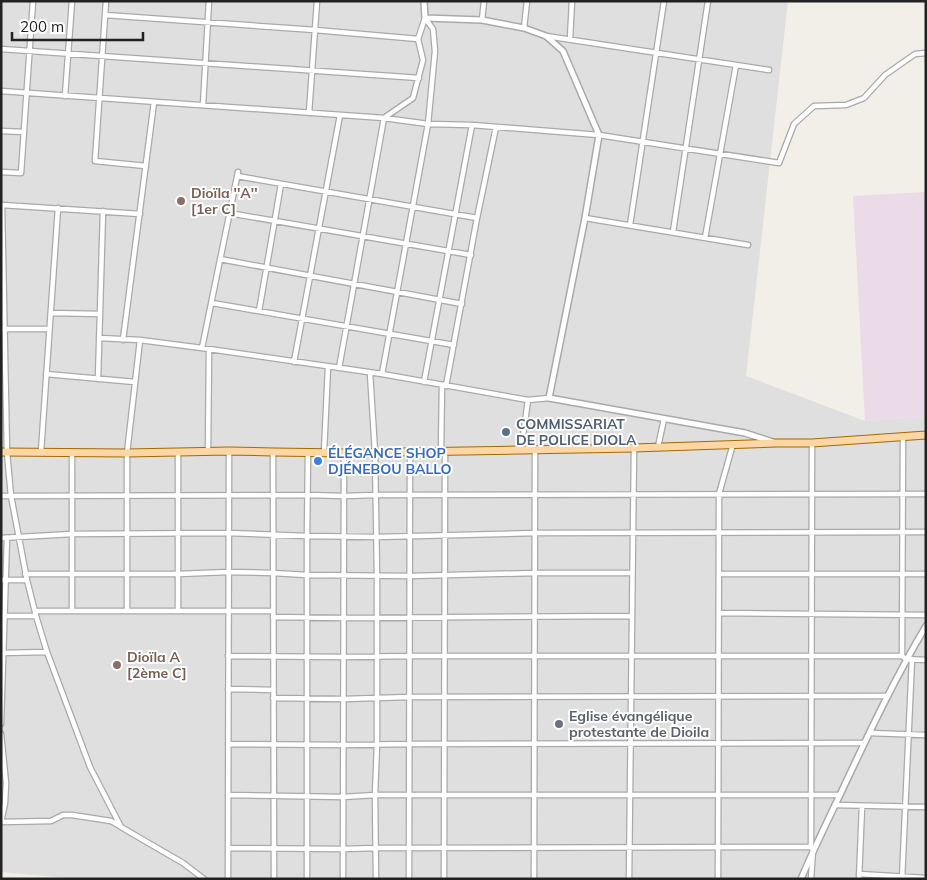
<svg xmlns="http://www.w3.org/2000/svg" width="927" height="880" font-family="Mulish,sans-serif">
<rect width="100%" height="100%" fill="#f2efe9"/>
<path fill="#e0dfdf" d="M1 1H788L746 376 865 421 926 417V879H77L1 872Z"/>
<path fill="#ebdbe8" d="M926 192V417L865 421 853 196Z"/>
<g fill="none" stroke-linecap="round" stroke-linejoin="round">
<defs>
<path id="minor" d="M106 1 95 161 146 166
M105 15 315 30 418 39
M482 20 484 1
M524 28 527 1
M546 36 769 70
M570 39 572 1
M1 49 419 78
M1 91 384 118 428 124 472 125 599 135 779 163 794 124 814 106 846 105 864 98 885 75 915 54 926 53
M65 96 72 1
M203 105 209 1
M309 113 317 1
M1 131 24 132
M1 172 21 173 33 1
M237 176 477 218
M229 213 471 255
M140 214 2 205 7 452 11 496 27 580 36 616 47 652 90 767 121 827 183 863 204 879
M585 218 748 245
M630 225 664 1
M673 232 708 1
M705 238 736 65
M220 259 462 304
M212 303 454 345
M259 311 281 184
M51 313 100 314
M1 329H49
M99 338 140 340 202 348 382 374 528 400 549 398
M123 340 154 102
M202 348 238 172
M294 362 340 115
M339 368 384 118 413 98 423 60 418 39 425 18
M370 373 375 452 377 576V744L375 795 376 879
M46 374 135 382
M382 374 428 124 435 51 433 29 425 18
M98 379 103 211
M424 382 472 125
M446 386 477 218 496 127
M658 447 664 419
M521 450 528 400
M441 451 442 385
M41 452 58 208
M208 452 209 350
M273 452 274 879
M324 452 328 367
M1 496 308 495 344 496 376 495 926 494
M1 538 72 534 228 533 307 536 376 537 535 533 926 532
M25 574H178L228 572 273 573 307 575 410 576 535 573H632
M719 574H926
M1 580H27
M35 611H273
M72 611V453
M127 611V453L140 340
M178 611V452
M719 613 926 615
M1 616H36
M273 617 344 618 632 616
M1 653 47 652
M228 656 344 657 410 656H902L906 659 926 660
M902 656 903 437
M228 689 273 690
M273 698 344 699 410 697 888 696
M1 724 7 538
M870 733 926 735
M1 734 6 783 5 803 1 822
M228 744 344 745 409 744 864 743
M228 795 343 797 375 795H840
M835 805 926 807
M1 822 51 821 63 815H72L111 821 120 826
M228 848 343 849 376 848 811 847
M859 874 926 878
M228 879 229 451
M307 879V536L308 452
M343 879 344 453
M409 879 410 451
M444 879 445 451
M534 879 535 450
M629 879 634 448
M718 879 719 494 733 444
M811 879 813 850 811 847 812 443
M859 879 862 806
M902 879 912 659"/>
<path id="tertiary" d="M424 1 425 18 482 20 524 28 546 36 563 51 599 135 585 218 549 398 745 433 773 442
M801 879C815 846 831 814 846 782 871 729 896 676 926 626"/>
<path id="primary" d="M1 452 127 453 229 451 273 452 344 453 634 448 776 443H812L926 435"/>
</defs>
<use href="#minor" stroke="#a9a9a9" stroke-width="7"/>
<use href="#tertiary" stroke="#a9a9a9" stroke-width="8"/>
<use href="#primary" stroke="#a06b00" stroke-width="9"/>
<use href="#minor" stroke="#fff" stroke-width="4.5"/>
<use href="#tertiary" stroke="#fff" stroke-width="5"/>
<use href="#primary" stroke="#fcd6a4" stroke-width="7"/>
</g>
<g fill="#8d6e63" stroke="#fff" stroke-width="2">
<circle cx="181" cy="201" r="5"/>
<circle cx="117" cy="665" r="5"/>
</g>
<circle fill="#5c6f8a" stroke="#fff" stroke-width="2" cx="506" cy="432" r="5"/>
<circle fill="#3f7fe0" stroke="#fff" stroke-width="2" cx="318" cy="461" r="5"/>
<circle fill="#6b7280" stroke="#fff" stroke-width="2" cx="559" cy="724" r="5"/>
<g text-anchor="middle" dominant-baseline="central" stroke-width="4" stroke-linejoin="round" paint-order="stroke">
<g font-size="14" font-weight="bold" fill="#785e54" stroke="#fff" text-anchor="start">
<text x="191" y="193">Dioïla ''A''<tspan x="191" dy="16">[1er C]</tspan></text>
<text x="127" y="657">Dioïla A<tspan x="127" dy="16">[2ème C]</tspan></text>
</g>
<g font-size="14" font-weight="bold" fill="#4e5e75" stroke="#fff" text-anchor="start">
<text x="516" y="424">COMMISSARIAT<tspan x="516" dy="16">DE POLICE DIOLA</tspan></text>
</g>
<g font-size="14" font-weight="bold" fill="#366cbe" stroke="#fff" text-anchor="start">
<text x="328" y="453">ÉLÉGANCE SHOP<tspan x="328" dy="16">DJÉNEBOU BALLO</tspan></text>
</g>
<g font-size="14" font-weight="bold" fill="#5b616d" stroke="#fff" text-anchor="start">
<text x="569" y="716">Eglise évangélique<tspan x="569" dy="16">protestante de Dioila</tspan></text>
</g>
</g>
<rect width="927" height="880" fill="none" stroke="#222222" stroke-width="5"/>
<path d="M12 32v8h131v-8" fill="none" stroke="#222222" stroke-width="2.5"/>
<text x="20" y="32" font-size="15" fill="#222222" stroke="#ffffff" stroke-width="4" paint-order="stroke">200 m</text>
</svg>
